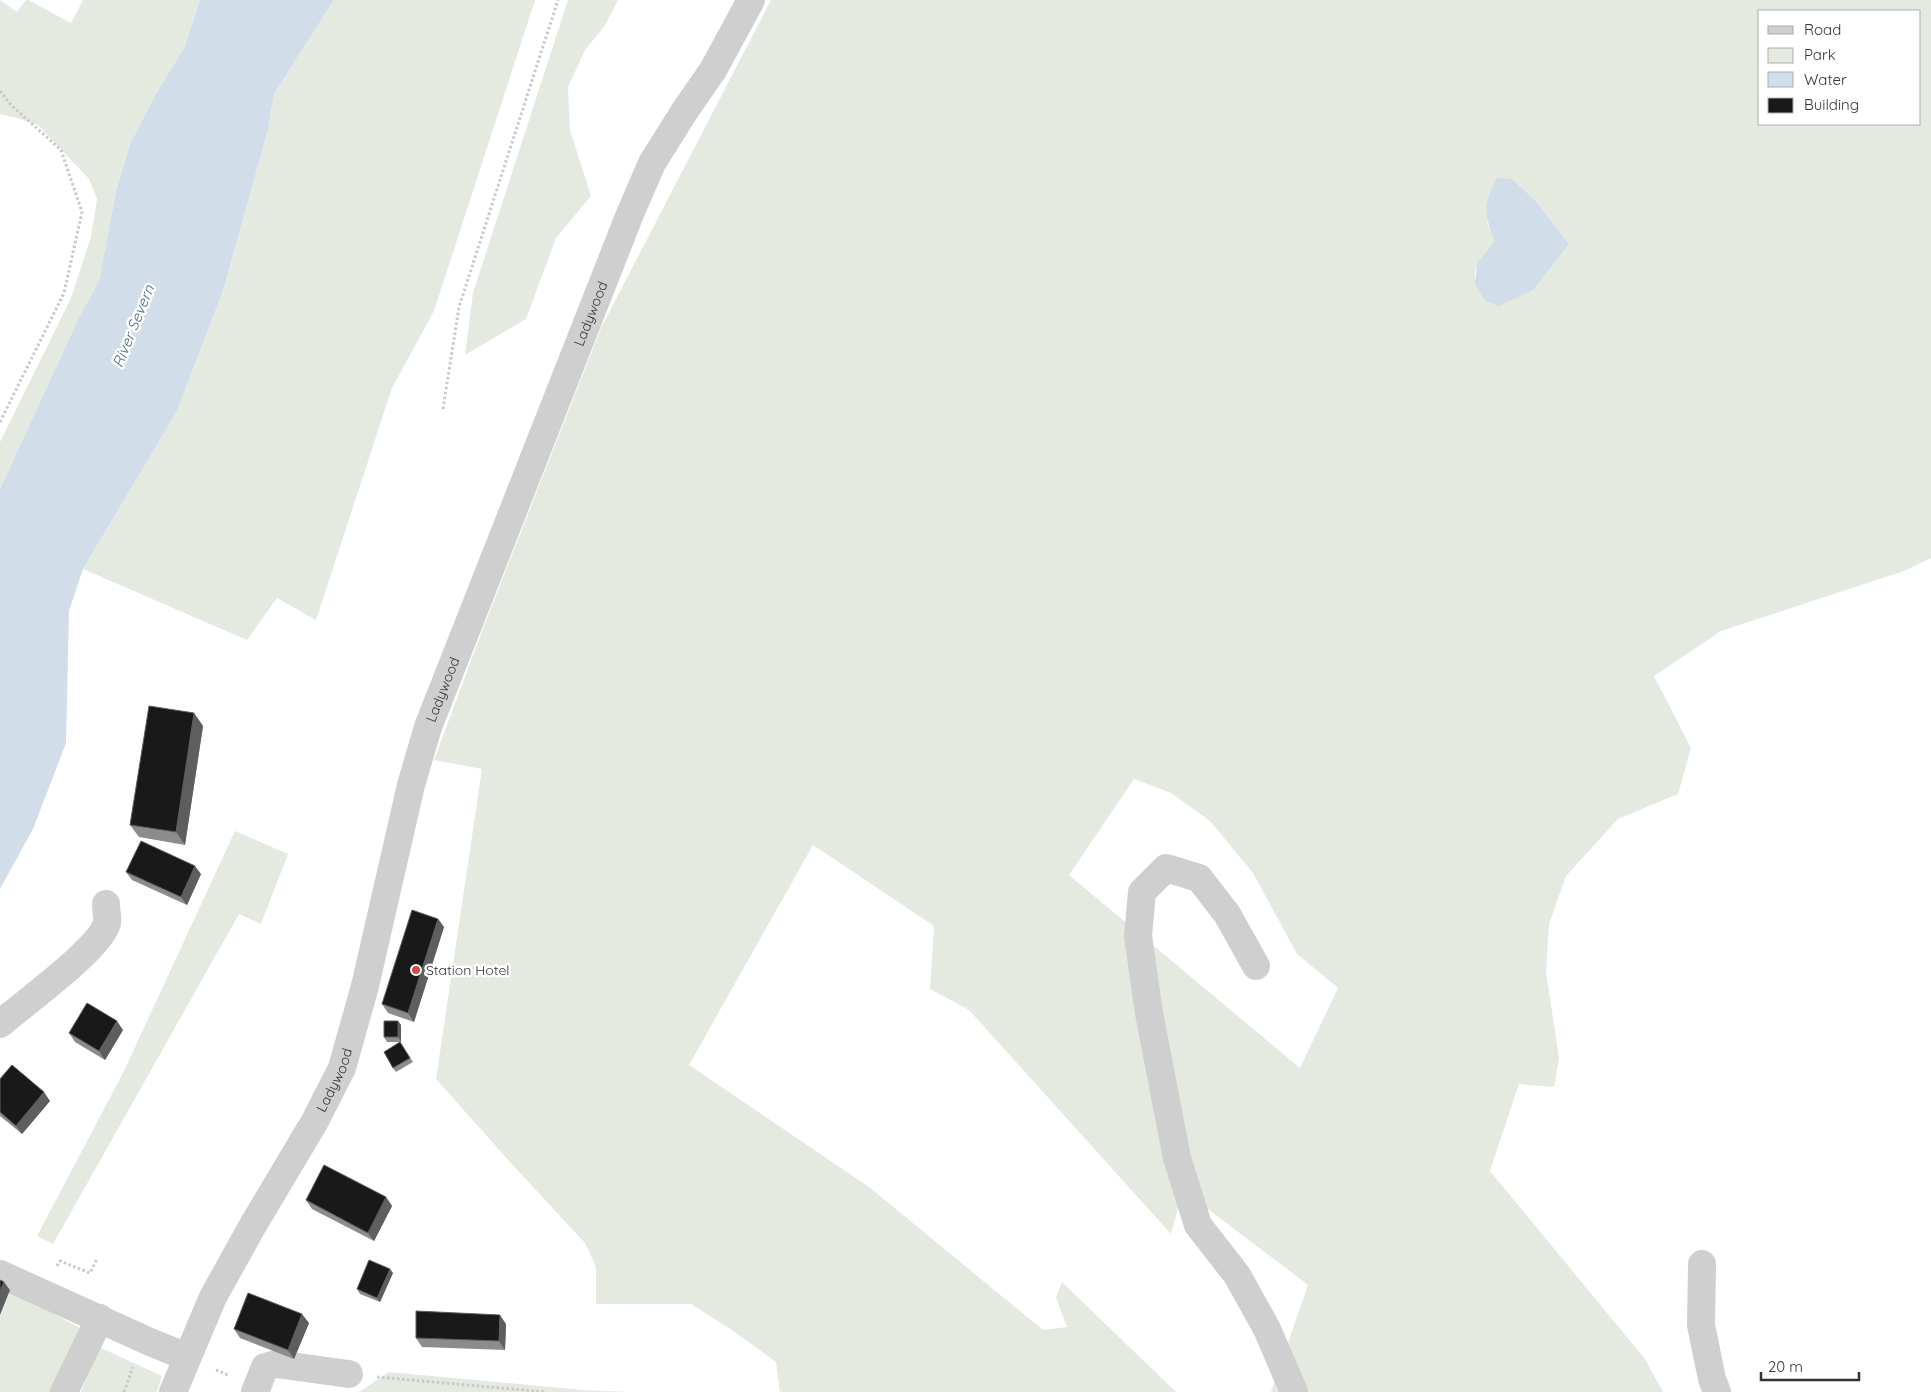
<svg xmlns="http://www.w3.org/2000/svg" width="1931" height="1392" font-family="Quicksand,sans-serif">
<rect width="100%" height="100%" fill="#fff"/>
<path fill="#e4eadf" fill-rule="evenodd" d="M0 0 17 12 26 0H28L71 23 83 0H200L184 48 155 95 130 144 116 191 99 281 79 317 0 489V442L71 298 91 237 97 199 89 179 38 125 17 118 0 114Z
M334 0H535L434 311 392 388 316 620 277 598 247 640 83 569 177 411 223 291 268 130 274 94Z
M568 0H618L604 27 585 50 568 87 570 130 591 196 556 238 526 319 465 355 473 293Z
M771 0H1931V558L1904 571 1721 631 1654 676 1691 748 1678 794 1618 819 1566 876 1549 924 1546 972 1559 1058 1554 1087 1519 1084 1490 1171 1645 1359 1663 1392H1271L1308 1285 1183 1190 1171 1234 969 1010 930 989 934 926 813 845 689 1065 869 1187 1043 1330 1067 1327 1056 1298 1062 1282 1176 1392H780L776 1362 732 1330 691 1304H596V1267L585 1243 510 1162 436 1079 482 769 434 760 484 626 601 328ZM1760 11H1920V124H1760ZM1512 179 1536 201 1569 244 1484 300C1468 271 1475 265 1494 241L1487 221ZM1134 779 1171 793 1210 821 1253 873 1297 954 1338 988 1300 1068 1069 875Z
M235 831 288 854 261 924 239 914 53 1244 37 1236 124 1071Z
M10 1290 82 1329 53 1392H0V1315Z
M99 1347 162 1376 157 1392H81Z
M389 1372 583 1390 629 1392H359Z"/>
<path fill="#d1deea" d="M200 0H334L274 94 268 130 223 291 177 411 83 569 69 611 66 743 33 829 0 889V489L79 317 99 281 116 191 130 144 155 95 184 48Z
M1497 178 1512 179 1536 201 1569 244 1533 290 1499 306 1484 300 1475 284 1477 263 1494 241C1484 211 1483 206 1497 178Z"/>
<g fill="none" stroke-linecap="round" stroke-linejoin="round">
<path stroke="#c9c9c9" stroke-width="3" stroke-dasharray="2.5 2.5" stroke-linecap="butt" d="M0 91 11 105 61 150 82 212 64 293 0 422
M443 409 459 307 558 0
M57 1266 60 1261 90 1273 97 1259
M216 1370 228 1375
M377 1377 546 1392
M124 1392 133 1367"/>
<g stroke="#cfcfcf" stroke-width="28">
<path d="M1256 966 1227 914 1199 878 1166 868 1142 892 1138 936 1149 1013 1177 1158 1198 1225 1237 1275 1267 1329 1294 1392"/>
<path d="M0 1024C23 1004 100 949 107 923 108 918 106 910 106 904"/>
<path d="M1702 1264 1701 1325 1712 1379 1717 1392"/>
<path d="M0 1274 150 1342 187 1357"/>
<path d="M64 1392 100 1318"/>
<path id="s1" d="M173 1392 213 1297 253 1225 315 1121 342 1068 365 986 411 785 428 727 630 214 652 163 684 112 713 70 751 0"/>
<path d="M255 1392 265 1367 276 1364 349 1374"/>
</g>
</g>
<path fill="#8c8c8c" d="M194 713 203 726 185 845 139 837 130 825Z
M126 872 201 874 187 905 132 880Z
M438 919 444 927 414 1022 388 1013 382 1004Z
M398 1021 401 1025V1042H387L384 1037Z
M123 1030 105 1060 75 1042 69 1033Z
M400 1042 413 1062 396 1072 393 1068Z
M0 1079 50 1101 22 1134 0 1116Z
M386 1197 392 1206 374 1241 312 1209 306 1200Z
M393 1273 380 1302 360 1294 357 1289Z
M309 1323 294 1359 240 1338 234 1329Z
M506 1324 505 1350 422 1347 416 1338Z"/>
<path fill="#5e5e5e" d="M194 713 203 726 185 845 176 832Z
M195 866 201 874 187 905 181 897Z
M438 919 444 927 414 1022 408 1013Z
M117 1021 123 1030 105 1060 99 1051Z
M398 1021 401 1025V1042L398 1037Z
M44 1092 50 1101 22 1134 16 1126Z
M386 1197 392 1206 374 1241 368 1233Z
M390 1269 393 1273 380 1302 377 1298Z
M4 1282 10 1290 0 1315V1291Z
M302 1314 309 1323 294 1359 288 1350Z
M500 1315 506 1324 505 1350 499 1341Z"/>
<path fill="#191919" stroke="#5e5e5e" d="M149 706 194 713 176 832 130 825Z
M141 841 195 866 181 897 126 872Z
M412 910 438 919 408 1013 382 1004Z
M87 1003 117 1021 99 1051 69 1033Z
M384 1021H398V1037H384Z
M400 1042 410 1058 393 1068 384 1052Z
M12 1065 44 1092 16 1126 0 1112V1079Z
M324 1165 386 1197 368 1233 306 1200Z
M369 1260 390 1269 377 1298 357 1289Z
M0 1280 4 1282 0 1291Z
M248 1293 302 1314 288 1350 234 1329Z
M416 1311 500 1315 499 1341 416 1338Z"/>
<circle fill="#d24b4b" stroke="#fff" stroke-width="2" cx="416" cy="970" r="5"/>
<g text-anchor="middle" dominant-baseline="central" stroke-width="5" stroke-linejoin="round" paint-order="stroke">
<g font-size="14" fill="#323232" stroke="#fff">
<text stroke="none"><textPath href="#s1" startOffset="1162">Ladywood</textPath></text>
<text stroke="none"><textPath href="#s1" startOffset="758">Ladywood</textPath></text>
<text stroke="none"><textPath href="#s1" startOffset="352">Ladywood</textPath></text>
</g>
<g font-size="14" fill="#323232" stroke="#fff" text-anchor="start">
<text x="426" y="970">Station Hotel</text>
</g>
<g font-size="15" font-style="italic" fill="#486d8c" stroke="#fff">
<text transform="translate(133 326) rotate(-68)">River Severn</text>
</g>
</g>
<rect x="1758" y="10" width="162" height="115" fill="#ffffff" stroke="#adadad"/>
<rect x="1768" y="26" width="25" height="8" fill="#cfcfcf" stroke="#adadad"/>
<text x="1804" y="35" font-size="15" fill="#323232">Road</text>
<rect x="1768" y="48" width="25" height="15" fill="#e4eadf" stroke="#adadad"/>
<text x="1804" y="60" font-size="15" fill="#323232">Park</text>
<rect x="1768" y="72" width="25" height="15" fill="#d1deea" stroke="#adadad"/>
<text x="1804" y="85" font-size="15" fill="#323232">Water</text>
<rect x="1768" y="98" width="25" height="15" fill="#191919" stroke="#adadad"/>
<text x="1804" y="110" font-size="15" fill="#323232">Building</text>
<path d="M1761 1372v8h98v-8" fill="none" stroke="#323232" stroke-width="2.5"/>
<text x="1768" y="1372" font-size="15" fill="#323232" stroke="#ffffff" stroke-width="4" paint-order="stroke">20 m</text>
</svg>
